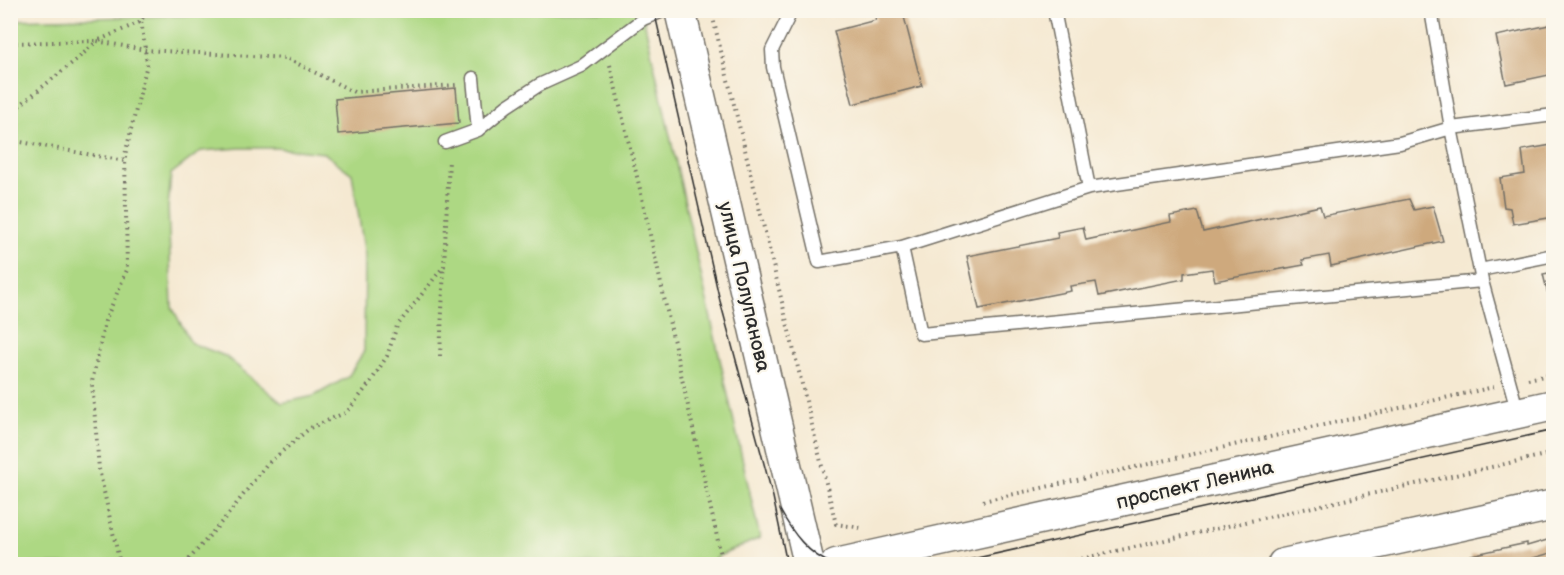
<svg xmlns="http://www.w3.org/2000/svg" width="1564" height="575" font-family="'Balsamiq Sans',sans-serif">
<rect width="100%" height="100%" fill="#fbf7ec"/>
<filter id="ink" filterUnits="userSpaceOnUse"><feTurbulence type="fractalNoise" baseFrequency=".0167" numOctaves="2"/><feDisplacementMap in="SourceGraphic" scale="12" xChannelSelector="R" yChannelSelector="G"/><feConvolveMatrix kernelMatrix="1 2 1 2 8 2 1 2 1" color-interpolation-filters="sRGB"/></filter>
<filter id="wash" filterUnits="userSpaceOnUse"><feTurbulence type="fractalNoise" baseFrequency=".008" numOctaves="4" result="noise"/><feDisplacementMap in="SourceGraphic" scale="24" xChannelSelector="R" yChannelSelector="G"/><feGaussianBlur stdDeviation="1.35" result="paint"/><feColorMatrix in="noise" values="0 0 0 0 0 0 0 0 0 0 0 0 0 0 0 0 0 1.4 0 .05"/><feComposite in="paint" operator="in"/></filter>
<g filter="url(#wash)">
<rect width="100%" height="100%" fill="#f5e9d2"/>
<path fill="#add883" stroke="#6c8257" stroke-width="1.5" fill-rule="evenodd" d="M378 11H642L760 538 719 556 711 564H11L10 20ZM240 148H277L324 153 352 174 365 256 364 351 348 377 314 396 282 403 225 356 191 343 172 307 168 207 171 174 201 151Z"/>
<g id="blocks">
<path fill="#cea97d" d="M873 10H910L903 13 922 86 853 104 834 31 876 20Z
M1554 24V74L1506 84 1496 36Z
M456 88 459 123 338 134 335 99Z
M1552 145 1554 217 1513 224 1510 208 1504 207 1500 178 1525 174 1522 150Z
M1409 199 1414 210 1433 206 1443 241 1331 266 1329 255 1302 260 1304 265 1215 281 1212 269 1184 273V279L1099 296 1096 282 1070 286 1071 291 979 309 967 256 1058 238 1057 232 1083 227 1086 240 1171 222 1170 216 1197 211 1203 232 1320 206 1323 216Z
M1554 272V315H1553L1543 274Z
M1554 538V552L1530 559 1531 564H1473L1471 555 1527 543V546Z"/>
</g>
</g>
<g filter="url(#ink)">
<use href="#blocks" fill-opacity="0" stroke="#726e65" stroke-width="1.5"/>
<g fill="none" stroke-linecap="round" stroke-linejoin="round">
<defs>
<path id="service" d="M792 10 772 50 773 67 819 262 902 247 1089 188
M1054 10 1089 188 1400 143 1451 128 1431 10
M478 130 507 106 539 85 581 66 643 19 665 10
M445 142 478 130 473 78
M902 247 921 334 1482 281 1451 128 1554 115
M1480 270 1554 255
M1482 281 1518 413"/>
<path id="tertiary" d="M680 10 809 564
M836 564 1554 405
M1283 564 1554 505"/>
</defs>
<use href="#service" stroke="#726e65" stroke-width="15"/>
<use href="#tertiary" stroke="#726e65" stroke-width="33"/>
<path stroke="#726e65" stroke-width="4" stroke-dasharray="1.5 4.5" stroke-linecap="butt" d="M711 10 836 524 862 528
M10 43 97 41 140 22 148 10
M610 65 640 189 723 564
M10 114C39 88 70 67 97 41L145 50 286 58 354 92 456 85
M10 140 125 161
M440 356 444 266
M1528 379 1554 374
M983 501 1494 387
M120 564 99 469 92 382 105 321 127 270 125 155 147 64 141 20
M185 564 231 511 266 465 310 428 347 412 370 383 387 356 397 326 444 266 449 160
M1058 564 1554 453"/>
<use href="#service" stroke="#fff" stroke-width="12"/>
<use href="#tertiary" stroke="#fff" stroke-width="30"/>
<path stroke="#2b2b2b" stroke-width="1.5" d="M654 10 720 301 773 497 787 564
M780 510C792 532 808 555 833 564
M950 564 1554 430"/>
</g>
</g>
<g text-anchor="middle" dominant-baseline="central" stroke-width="4.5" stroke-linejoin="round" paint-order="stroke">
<g font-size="20" fill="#2b2b2b" stroke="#fbf7ec">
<text transform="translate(744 287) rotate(77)">улица Полупанова</text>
<text transform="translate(1195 485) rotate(-13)">проспект Ленина</text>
</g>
</g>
<rect width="1564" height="575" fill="none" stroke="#fbf7ec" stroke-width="36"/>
</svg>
